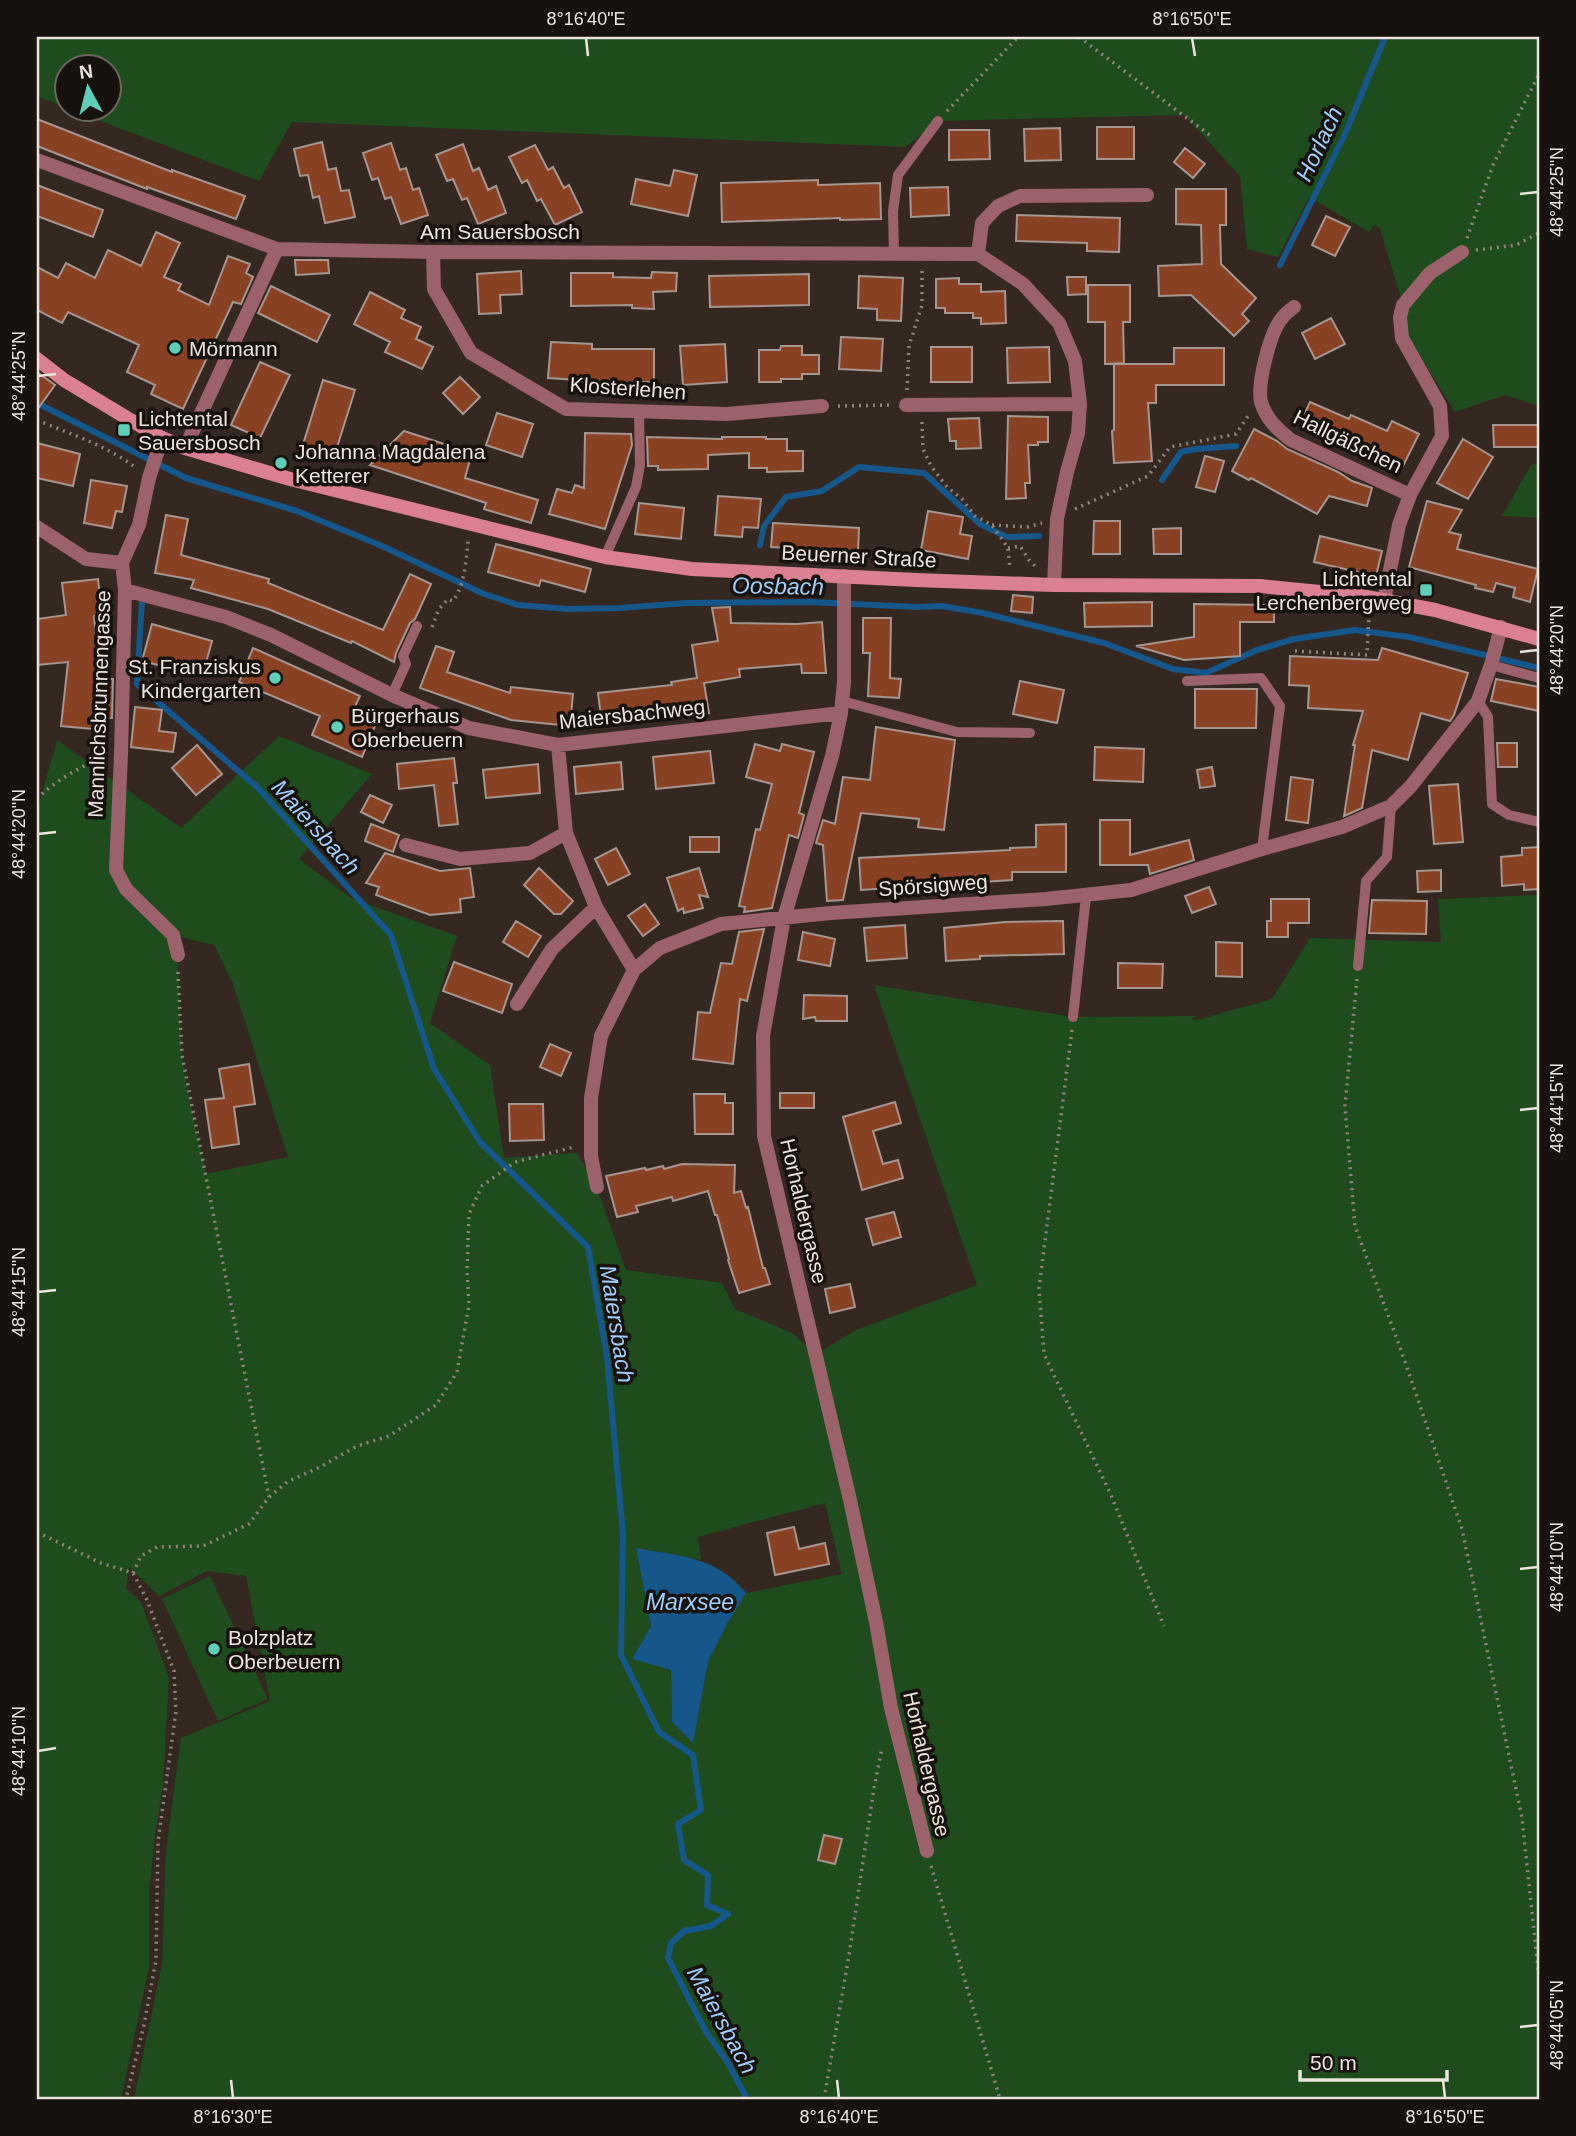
<svg xmlns="http://www.w3.org/2000/svg" width="1576" height="2136" font-family="Helvetica,sans-serif">
<rect width="100%" height="100%" fill="#342820"/>
<path fill="#1e4c1d" fill-rule="evenodd" d="M37 37H1539V406L1505 395 1455 412 1406 334 1403 305 1380 228 1374 225 1369 232 1309 197 1278 257 1247 249 1240 176 1184 115 938 121 906 147 292 122 259 181 69 109 108 108V66H66V108L37 96Z
M1539 463V518L1502 516 1531 465Z
M279 736 372 774 299 859 351 898 457 936 430 1023 490 1065 504 1158 577 1153 596 1185 626 1270 722 1283 735 1309 792 1333 816 1354 856 1330 977 1285 874 985 1073 1017 1197 1016 1191 1019 1197 1020 1272 999 1310 938 1441 942 1438 899 1539 895V2099H134L162 1964 166 1851 181 1738 270 1701 246 1576 207 1571 159 1596 129 1567 126 1588 141 1602 169 1678 163 1785 154 1841 149 1895V1968L121 2099H37V811L57 740 181 828ZM173 935 214 945 233 984 288 1157 206 1174C198 1134 186 1092 182 1052 178 1013 182 973 173 935ZM825 1503 842 1574 746 1593 728 1622 708 1662 693 1742 672 1722 671 1670 632 1659 651 1626 636 1548 701 1560 698 1537Z
M210 1576 268 1699 218 1721 162 1599Z"/>
<path fill="#16578b" d="M636 1548C680 1556 716 1556 746 1593L728 1622 708 1662 693 1743 672 1722 671 1670 632 1659 651 1626Z"/>
<g fill="none" stroke-linecap="round" stroke-linejoin="round">
<path stroke="#16578b" stroke-width="6" d="M1280 265 1346 132 1385 37
M37 403 186 478 297 511 382 546 484 594 518 605 568 609 620 608 686 603 810 602 917 607 942 606 983 613 1104 643 1173 669 1206 673 1257 650 1294 639 1355 630 1409 637 1539 668
M1162 480 1181 452 1196 449 1236 446
M760 545 764 526 786 497 822 491 859 467 924 473 980 524 1007 537 1039 536
M142 600 137 684 258 788 391 935 434 1069 480 1142 588 1247 607 1357 623 1534 621 1655 659 1732 693 1755 701 1810 678 1824 684 1860 708 1875 707 1905 728 1914 711 1926 684 1931 671 1943 668 1958 706 2032 728 2063 747 2099"/>
</g>
<path fill="#884123" stroke="#a7958f" stroke-width="2" d="M37 119 172 172V170L245 196 236 219 147 187V189L37 146Z
M1097 127H1134V159H1097Z
M1060 128 1061 160 1025 161 1024 129Z
M949 130H989L990 159 949 160Z
M322 142 328 170 336 168 341 191 349 190 355 217 325 223 319 196 313 198 308 175 300 176 294 149Z
M391 143 400 170 406 168 413 190 419 188 428 215 401 224 391 197 385 199 378 178 372 180 363 153Z
M463 144 473 171 479 168 488 190 496 186 506 213 478 224 467 198 462 200 453 179 447 181 436 155Z
M535 145 548 170 553 167 564 188 569 185 582 212 555 225 541 199 537 201 527 180 522 183 509 157Z
M1185 148 1205 164 1193 178 1174 162Z
M674 170 697 175 688 216 631 204 636 179 670 186Z
M818 180V185L880 183 881 219 840 220V218L722 222 721 183Z
M37 185 103 210 93 237 37 216Z
M948 187 949 215 911 217 910 188Z
M1176 189H1226V225H1220L1221 264 1256 298 1242 314 1249 321 1234 336 1191 295 1159 296 1158 266 1202 264 1201 225 1176 224Z
M1017 215 1120 218 1119 252 1087 251V243L1016 241Z
M1326 216 1350 227 1335 256 1312 245Z
M156 232 180 243 164 277 181 284 178 290 209 305 228 256 250 264 246 273 253 277 241 304 233 302 183 409 151 394 155 385 127 372 139 345 68 312 62 323 37 310V267L58 278 66 263 95 278 108 250 141 266Z
M295 260H328L329 273 296 275Z
M521 271 522 294 500 295 501 313 479 314 477 274Z
M652 272 677 273 676 291 653 292 654 309 632 308V305L571 306V273H613V277L651 278Z
M809 274V305L710 307 709 276Z
M859 276 903 278 901 321 877 320V309L858 308Z
M1067 277H1086V294L1068 295Z
M959 278V284H981V292L1005 291 1006 323 981 324V318H973V313H945V308H936V279Z
M1088 285H1130V322H1123L1124 363 1105 364V322H1088Z
M271 286 330 315 317 342 258 313Z
M370 292 405 310 401 318 421 327 416 339 433 347 422 369 385 352 390 342 354 324Z
M1331 318 1345 344 1315 359 1302 333Z
M841 337 883 339 881 371 839 369Z
M551 342 592 344V349H654V382H609L548 378Z
M725 344 727 382 683 385 680 346Z
M781 346H802V355H819V374H802V379H781V382H759V350H780Z
M931 347H972V382H931Z
M1049 347 1050 382 1008 383 1007 348Z
M1174 348H1224V385H1156V403H1148L1152 461 1114 463 1112 431 1114 430V364H1174Z
M260 362 290 375 260 438 231 425Z
M37 372 55 385 37 410Z
M460 377 480 397 463 414 443 393Z
M323 380 355 390 333 460 301 451Z
M1310 402 1349 419 1351 415 1387 431 1392 421 1419 434 1403 466 1360 444 1359 446 1301 422Z
M497 413 533 424 522 457 486 445Z
M1008 416 1048 417V442H1038V445H1028L1030 483H1025L1026 498 1006 499Z
M979 418 981 448 956 449V441H950L948 419Z
M1493 425H1539V447H1494Z
M1254 429 1277 441 1287 449 1338 472 1352 481 1372 488 1367 506 1329 496 1317 514 1251 478 1249 480 1232 471Z
M404 431 472 453 465 478 538 500 531 523 484 509 486 503 370 465Z
M585 433 631 434 632 445 605 529 549 514 557 489 572 493 575 485 584 488Z
M647 437 722 439V437H766V439H787V451H803V471L767 472V468H749V453L708 455V469L658 470V466H648Z
M1463 439 1493 457 1468 499 1437 483Z
M37 443 80 454 73 486 37 478Z
M1205 456 1224 461 1215 492 1196 487Z
M91 480 127 486 122 512 116 511 112 528 84 523Z
M718 496 761 499 758 528 743 527 742 537 715 535Z
M1427 501 1462 510 1449 532 1461 535 1457 549 1538 569 1530 602 1513 597 1515 588 1496 583 1493 592 1475 588 1476 585 1409 567Z
M639 503 684 508 681 539 635 534Z
M928 511 963 517 960 534 972 536 968 559 921 550Z
M166 515 188 519 181 555 269 579 268 583 383 630 410 574 431 584 415 619 410 623 396 653 394 662 352 641 351 643 268 609 191 588 194 580 155 573Z
M1094 521H1120V554H1093Z
M773 523 859 528 858 552 771 547Z
M1181 528V554H1154L1153 529Z
M1320 536 1382 551 1376 576 1314 562Z
M496 544 591 569 585 592 541 580 539 586 488 572Z
M98 579 102 615 94 616 100 679H113L112 718 93 717 92 729 61 726 68 662 37 665V619L66 615 62 583Z
M1013 595 1033 597 1032 613 1011 611Z
M1152 602V626L1085 627 1084 603Z
M1194 604 1274 605V622H1240V656L1184 660 1136 646 1194 637Z
M730 607 731 623 797 624 822 622 826 673H802L801 664 739 669 740 677 704 683 709 713 602 725 598 693 672 685 671 682 697 678 692 645 718 641 712 608Z
M863 618H891L890 678 901 679 899 698 868 696 870 653H863Z
M152 624 212 641 204 670 172 661 170 668 142 661Z
M436 646 454 652 447 672 510 693 511 687 573 694 570 726 511 720 420 688Z
M253 648 360 696 351 715 375 726 362 757 312 735 320 716 239 682Z
M1382 648 1468 673 1454 715 1450 721 1421 713 1408 760 1372 750 1362 808 1344 816 1355 745H1353L1363 711 1308 708 1309 686 1289 685 1290 656 1378 660Z
M1496 679 1539 687V711L1491 701Z
M1020 681 1064 690 1057 723 1013 714Z
M1195 689H1257L1256 728H1195Z
M135 707 162 710 159 731 176 733 173 752 131 747Z
M876 727 955 740 944 830 918 827 919 819 861 813 843 900 827 901 823 845 816 843 823 820 835 824 843 777 870 780Z
M1497 743H1517V767H1498Z
M755 744 780 751 782 744 814 752 799 813 804 815 798 838 789 835 772 908 744 912 745 907 739 906 756 829 760 830 772 784 746 777Z
M197 745 222 774 196 795 172 768Z
M1095 747 1144 749 1143 782 1094 780Z
M710 751 714 783 656 789 653 757Z
M454 758 457 783H453L458 824 439 826 434 785 399 789 397 764Z
M621 762 623 789 576 794 574 767Z
M538 764 540 793 486 798 483 770Z
M1212 767 1215 786 1200 788 1197 770Z
M1291 777 1313 780 1308 823 1286 820Z
M1458 784 1463 842 1434 844 1429 786Z
M370 795 392 805 383 823 361 812Z
M1100 820H1130V855L1189 840 1194 860 1150 874 1148 865H1100Z
M371 824 399 835 393 852 365 841Z
M1066 824V872H1012V880L861 890 859 858 1010 850V848L1036 847V825Z
M690 837H719V852H690Z
M1539 847V889L1524 890V884L1502 886 1501 857 1522 855V848Z
M616 848 630 874 608 885 595 859Z
M385 853 440 871 470 868 474 897 460 899 461 912 430 915 376 895 379 887 366 883Z
M539 868 573 901 561 914H554L524 885Z
M699 868 708 897 699 895 703 908 684 913 683 908 678 911 667 878Z
M1441 870V891L1418 892 1417 871Z
M1209 887 1216 904 1192 913 1185 896Z
M1271 899H1309V923H1288V937H1267V921H1271Z
M1372 900 1427 901 1426 934 1369 933Z
M645 904 659 924 643 936 628 916Z
M516 921 541 936 528 957 503 942Z
M1063 921 1064 954 980 956V959L946 961 944 928 1005 922Z
M905 925 907 958 867 961 864 928Z
M764 929 747 1001 740 999 733 1064 693 1059 698 1012 710 1013 721 963 732 964 739 932Z
M803 932 835 939 830 966 798 960Z
M1216 942 1242 943V977L1216 976Z
M454 962 512 984 502 1013 443 991Z
M1118 963 1163 964 1162 988H1118Z
M804 995 847 996V1021H816L815 1017 803 1019Z
M550 1044 571 1053 561 1076 540 1067Z
M249 1064 255 1104 234 1107 239 1144 212 1148 205 1100 224 1098 219 1069Z
M780 1093H814V1108H780Z
M694 1094H725V1103H733V1134H695Z
M895 1102 901 1123 873 1131 883 1164 898 1160 903 1178 862 1190 843 1117Z
M509 1104H543L544 1140 510 1141Z
M682 1164 735 1165 734 1193 741 1191 746 1208 748 1207 763 1268H765L770 1284 739 1293 728 1260 729 1259 717 1215H715L708 1191 673 1201 672 1197 636 1206 638 1212 617 1217 606 1176 645 1168 646 1170 663 1166 664 1169Z
M894 1212 901 1237 873 1245 866 1219Z
M850 1284 855 1307 830 1313 825 1289Z
M794 1527 799 1549 825 1543 829 1564 775 1575 767 1533Z
M824 1835 842 1839 835 1864 818 1860Z"/>
<g fill="none" stroke-linecap="round" stroke-linejoin="round">
<path stroke="#8f857e" stroke-width="3.5" stroke-dasharray="2 5" stroke-linecap="butt" d="M1079 37 1211 136
M947 111 1018 37
M1467 238 1493 165 1539 74
M1476 250 1516 245 1539 233
M907 390 909 346 922 305V270
M838 406 890 405
M37 420C70 434 108 446 136 468
M922 422 923 449 931 466 947 487 962 499 975 516 992 525 1008 548 1010 569
M1075 509 1148 476 1170 447 1236 434 1248 416
M992 525 1027 527 1042 523
M1008 548 1020 546 1029 560 1036 567
M432 627 439 609 448 599 453 601C465 584 466 561 468 541
M1295 651 1367 655 1369 614
M37 799C50 784 87 762 106 757
M178 972 182 1055 269 1497
M1357 979 1345 1106 1355 1226 1401 1350 1462 1529 1522 1818 1539 1978
M1072 1030 1039 1288 1044 1354 1111 1495 1164 1626
M37 1532 101 1563 133 1573 147 1600 174 1671 176 1711 158 1842 156 1960 144 2025 126 2099
M133 1573 141 1556 157 1547 203 1546 249 1524 269 1497 287 1482 320 1467 357 1446 389 1436 436 1405 457 1372 469 1305 467 1270 469 1214 482 1186 515 1162 574 1147
M931 1866 1000 2099
M824 2099 849 1955 874 1788 882 1748"/>
<path stroke="#9b626c" stroke-width="10" d="M894 254 893 211 898 175 938 121
M605 557 636 487 640 465 639 412
M1491 665 1539 678
M1187 681 1261 678 1280 706 1262 849
M392 695 406 664 403 656 417 626
M842 701 957 732 1030 733
M1478 701 1488 717 1492 804 1509 815 1539 822
M1358 966 1366 881 1387 857 1391 806
M1073 1017 1086 896"/>
<path stroke="#9b626c" stroke-width="14" d="M37 160 277 249 433 252 978 254 1023 284 1059 323 1075 361 1080 404 1078 433 1067 472 1057 519 1054 585
M433 252 434 289 471 353 566 409 727 414 822 406
M978 254 982 223 998 206 1020 196 1147 195
M1294 307C1290 310 1285 314 1282 318 1270 332 1257 384 1261 402 1266 419 1278 430 1291 440L1410 495
M906 405 1080 404
M162 438 149 478 139 525 122 563 125 590 121 754 116 870 126 889 173 935 178 955
M185 448 277 249
M37 527 86 559 122 563
M844 576V682L841 713 832 756 784 918 763 1036 764 1136 850 1500 876 1622 891 1708 927 1851
M125 590 226 617 271 635 392 695 469 728 558 745 841 713
M1384 600 1399 525 1410 495 1442 436 1440 406 1402 338 1400 317 1403 305 1430 273 1462 252
M558 745 566 833 596 907 634 970
M406 845 460 859 530 853 566 833
M517 1004 552 949 596 907
M597 1187 591 1156V1098L601 1036 634 970 660 948 721 924 831 913 1046 899 1131 890 1262 849 1342 827 1391 806 1411 786 1478 701 1491 665 1501 627"/>
<path stroke="#db8091" stroke-width="14" d="M37 359 64 380 127 418 162 438 185 448 290 479 605 557 692 569 916 580 1054 585 1260 586 1361 596 1435 610 1539 639"/>
</g>
<path fill="none" stroke="#ebe3dd" stroke-width="2.5" d="M586 38 588 56M1192 38 1195 56M1520 194 1538 192M38 376 56 374M1520 652 1538 650M38 834 56 832M1520 1110 1538 1108M38 1292 56 1290M1520 1569 1538 1567M38 1751 56 1748M1520 2027 1538 2025M231 2080 233 2098M837 2080 839 2098M1443 2080 1445 2098"/>
<g fill="#5eceb8" stroke="#18120e" stroke-width="2.5">
<circle cx="175" cy="348" r="7"/>
<rect x="117" y="423" width="14" height="14" rx="3.5"/>
<circle cx="281" cy="463" r="7"/>
<rect x="1419" y="583" width="14" height="14" rx="3.5"/>
<circle cx="275" cy="678" r="7"/>
<circle cx="337" cy="727" r="7"/>
<circle cx="214" cy="1649" r="7"/>
</g>
<g text-anchor="middle" dominant-baseline="central" stroke-width="7" stroke-linejoin="round" paint-order="stroke">
<g font-size="21" fill="#ebe3dd" stroke="#18120e">
<text x="500" y="231">Am Sauersbosch</text>
<text transform="translate(628 388) rotate(4)">Klosterlehen</text>
<text transform="translate(1348 441) rotate(26)">Hallgäßchen</text>
<text transform="translate(859 556) rotate(3)">Beuerner Straße</text>
<text transform="translate(99 704) rotate(-88)">Mannlichsbrunnengasse</text>
<text transform="translate(632 714) rotate(-6)">Maiersbachweg</text>
<text transform="translate(933 885) rotate(-4)">Spörsigweg</text>
<text transform="translate(804 1211) rotate(77)">Horhaldergasse</text>
<text transform="translate(927 1764) rotate(77)">Horhaldergasse</text>
</g>
<g font-size="21" fill="#ebe3dd" stroke="#18120e" text-anchor="start">
<text x="189" y="348">Mörmann</text>
<text x="138" y="418">Lichtental<tspan x="138" dy="24">Sauersbosch</tspan></text>
<text x="295" y="451">Johanna Magdalena<tspan x="295" dy="24">Ketterer</tspan></text>
<text x="1412" y="578" text-anchor="end">Lichtental<tspan x="1412" dy="24">Lerchenbergweg</tspan></text>
<text x="261" y="666" text-anchor="end">St. Franziskus<tspan x="261" dy="24">Kindergarten</tspan></text>
<text x="351" y="715">Bürgerhaus<tspan x="351" dy="24">Oberbeuern</tspan></text>
<text x="228" y="1637">Bolzplatz<tspan x="228" dy="24">Oberbeuern</tspan></text>
</g>
<g font-size="23" font-style="italic" fill="#9fcefc" stroke="#18120e">
<text transform="translate(1319 144) rotate(-65)">Horlach</text>
<text transform="translate(778 586) rotate(1)">Oosbach</text>
<text transform="translate(316 827) rotate(48)">Maiersbach</text>
<text transform="translate(617 1324) rotate(81)">Maiersbach</text>
<text x="690" y="1602">Marxsee</text>
<text transform="translate(722 2020) rotate(61)">Maiersbach</text>
</g>
</g>
<rect width="1576" height="2136" fill="none" stroke="#18120e" stroke-width="77"/>
<g transform="translate(88 88) rotate(353)"><circle r="33" fill="#18120e" stroke="#6c6661" stroke-width="2"/>
<path d="M0-5L12 26L0 18L-12 26Z" fill="#5eceb8"/>
<text y="-10" font-size="19" font-weight="bold" text-anchor="middle" fill="#ebe3dd">N</text>
</g>
<path d="M1300 2070v10h147v-10" fill="none" stroke="#ebe3dd" stroke-width="3.5"/>
<text x="1310" y="2070" font-size="21" fill="#ebe3dd" stroke="#18120e" stroke-width="5" paint-order="stroke">50 m</text>
<rect x="38" y="38" width="1500" height="2060" fill="none" stroke="#ebe3dd" stroke-width="2.5"/>
<g font-size="18" text-anchor="middle" fill="#ebe3dd">
<text x="586" y="25">8°16'40"E</text>
<text x="1192" y="25">8°16'50"E</text>
<text transform="translate(1557 192) rotate(-90)" y="6">48°44'25"N</text>
<text transform="translate(19 376) rotate(-90)" y="6">48°44'25"N</text>
<text transform="translate(1557 650) rotate(-90)" y="6">48°44'20"N</text>
<text transform="translate(19 834) rotate(-90)" y="6">48°44'20"N</text>
<text transform="translate(1557 1108) rotate(-90)" y="6">48°44'15"N</text>
<text transform="translate(19 1292) rotate(-90)" y="6">48°44'15"N</text>
<text transform="translate(1557 1567) rotate(-90)" y="6">48°44'10"N</text>
<text transform="translate(19 1751) rotate(-90)" y="6">48°44'10"N</text>
<text transform="translate(1557 2025) rotate(-90)" y="6">48°44'05"N</text>
<text x="233" y="2123">8°16'30"E</text>
<text x="839" y="2123">8°16'40"E</text>
<text x="1445" y="2123">8°16'50"E</text>
</g>
</svg>
